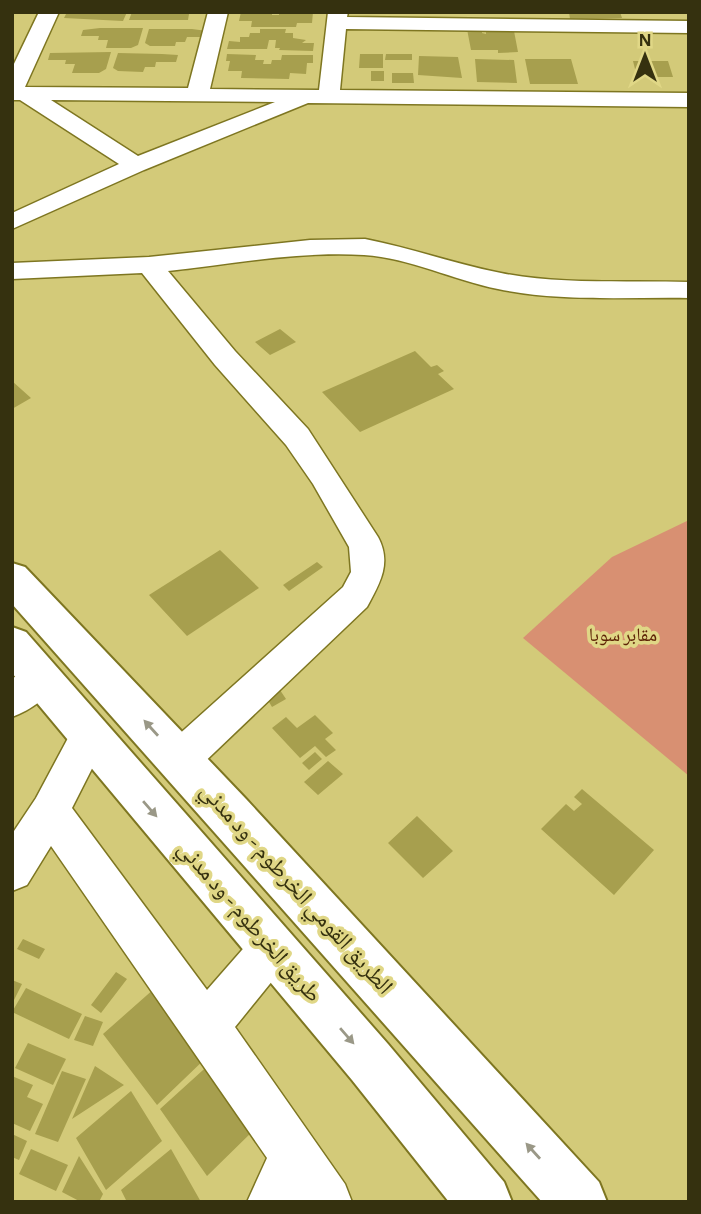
<svg xmlns="http://www.w3.org/2000/svg" width="701" height="1214" font-family="'Alegreya Sans','Noto Naskh Arabic',sans-serif">
<rect width="100%" height="100%" fill="#d3ca79"/>
<path fill="#d89072" d="M689 520V776L523 638 612 557Z"/>
<path fill="#a79f4e" d="M67 12H127L123 21 64 18Z
M132 12H175L189 14 188 20H129Z
M241 12H272V15H279V12H313L312 23H297L296 27H251L252 21H239Z
M569 12H620L622 18 570 19Z
M100 28H143L138 45 131 48H106L108 40H98L99 36H81L83 30Z
M149 29H192L207 31 206 37H187L185 42H176L175 46H150L145 43Z
M260 29H286L285 33H293V38L306 40 302 43H314L313 51 279 50 280 48H275L276 40H269L267 49H227L229 41 240 42V37H249L250 33H260Z
M467 29H482V33L486 34V30L514 31 518 52 498 53V50H471Z
M111 52 106 69 99 73H72L75 64H65L66 60H48L50 53Z
M118 53 162 54 178 55 176 62H156L155 67H145L143 72 118 71 113 68Z
M227 54 256 55 255 60H264L263 64H271L272 60H281L282 55H313V63H307L306 74 290 73 289 79 241 78 242 71H228L230 61H226Z
M360 54H383V68H359Z
M386 54H412V60H385Z
M419 56 458 57 462 78 418 75Z
M475 59 514 60 517 83 477 82Z
M525 59H571L578 84H530Z
M633 61H668L673 77H637Z
M371 71H384V81H371Z
M392 73H413L414 83H392Z
M280 329 296 342 270 355 255 342Z
M415 351 431 367 437 365 444 371 438 374 454 389 360 432 322 392Z
M12 381 31 398 12 409Z
M220 550 259 588 187 636 149 595Z
M317 562 323 567 289 591 283 585Z
M280 690 286 699 272 707 266 697Z
M315 715 333 733 325 739 336 750 326 757 315 746 300 758 272 728 286 717 297 728Z
M315 752 322 759 309 770 302 763Z
M328 761 343 774 318 795 304 782Z
M582 789 654 850 614 895 541 829 566 804 574 811 582 804 574 797Z
M417 816 453 851 423 878 388 843Z
M23 939 45 949 39 959 17 949Z
M116 972 127 979 101 1013 91 1005Z
M12 980 22 984 12 1004Z
M26 988 82 1014 69 1039 12 1012Z
M155 988 208 1056 157 1105 103 1034Z
M85 1016 103 1022 93 1046 74 1040Z
M28 1043 66 1059 53 1085 15 1068Z
M213 1061 260 1124 207 1176 160 1109Z
M95 1066 124 1085 72 1119Z
M62 1071 86 1079 58 1142 35 1134Z
M12 1076 33 1085 27 1097 43 1104 30 1131 12 1123Z
M131 1091 162 1141 106 1190 76 1138Z
M12 1134 27 1141 19 1160 12 1157Z
M31 1149 68 1165 56 1191 19 1174Z
M171 1149 201 1202H127L121 1190Z
M79 1156 103 1194 99 1202H81L62 1192Z"/>
<g fill="none" stroke-linecap="round" stroke-linejoin="round">
<defs>
<path id="minor" d="M39 12H59L25 87 188 88 208 12H228L210 89 319 90 328 12H348L347 17 689 21V33L346 29 340 90 689 93V107L308 103 144 170 12 229V213L119 164 20 100H12V68ZM51 100 275 102 138 156Z
M365 239C411 248 455 264 501 273 560 285 628 280 689 282V298C627 297 558 302 498 289 453 280 410 258 364 255 299 251 232 264 168 271L235 351 308 429 378 537C392 563 380 583 367 607L194 772 180 777 166 772 161 759 166 746 343 587 351 572 349 547 313 484 286 445 215 365 142 273 12 279V263L149 257 310 240Z
M41 662 54 667 59 678C51 696 31 710 12 717V679L28 667Z
M89 720 103 725 108 737 72 808 207 990 256 934 271 927 286 934 293 949 286 964 235 1027 345 1184 352 1202H247L267 1158 51 846 27 885 12 891V834L36 798 75 725Z"/>
<path id="highway" d="M12 563 25 567 246 799 599 1182 607 1202H542L12 604Z
M12 627 26 632 388 1044 504 1182 512 1202H449L352 1080 12 673Z"/>
</defs>
<use href="#minor" stroke="#7e7621" stroke-width="3"/>
<use href="#highway" stroke="#7e7621" stroke-width="4"/>
<use href="#minor" fill="#fff" fill-rule="evenodd"/>
<use href="#highway" fill="#fff" fill-rule="evenodd"/>
</g>
<defs><path id="oneway-solid" d="M-6-.8H1V-3.2L6.5 0L1 3.2V.8H-6Z" transform="scale(1.75)"/></defs>
<g fill="#9a9887">
<use href="#oneway-solid" transform="translate(151 728) rotate(-132)"/>
<use href="#oneway-solid" transform="translate(150 809) rotate(49)"/>
<use href="#oneway-solid" transform="translate(347 1036) rotate(49)"/>
<use href="#oneway-solid" transform="translate(533 1151) rotate(-132)"/>
</g>
<g text-anchor="middle" dominant-baseline="central" stroke-width="7" stroke-linejoin="round" paint-order="stroke">
<g font-size="19" fill="#5d2306" stroke="#e0d786">
<text x="623" y="635">مقابر سوبا</text>
</g>
<g font-size="23" fill="#35310f" stroke="#e0d786">
<text transform="translate(296 889) rotate(48)">الطريق القومي الخرطوم - ود مدني</text>
<text transform="translate(249 922) rotate(49)">طريق الخرطوم - ود مدني</text>
</g>
</g>
<rect width="701" height="1214" fill="none" stroke="#35310f" stroke-width="28"/>
<g transform="translate(645 56)" stroke="#e0d786" stroke-width="5" paint-order="stroke">
<path d="M0-5L12 26L0 18L-12 26Z" fill="#35310f"/>
<text y="-10" font-size="19" font-weight="bold" text-anchor="middle" fill="#35310f">N</text>
</g>
</svg>
